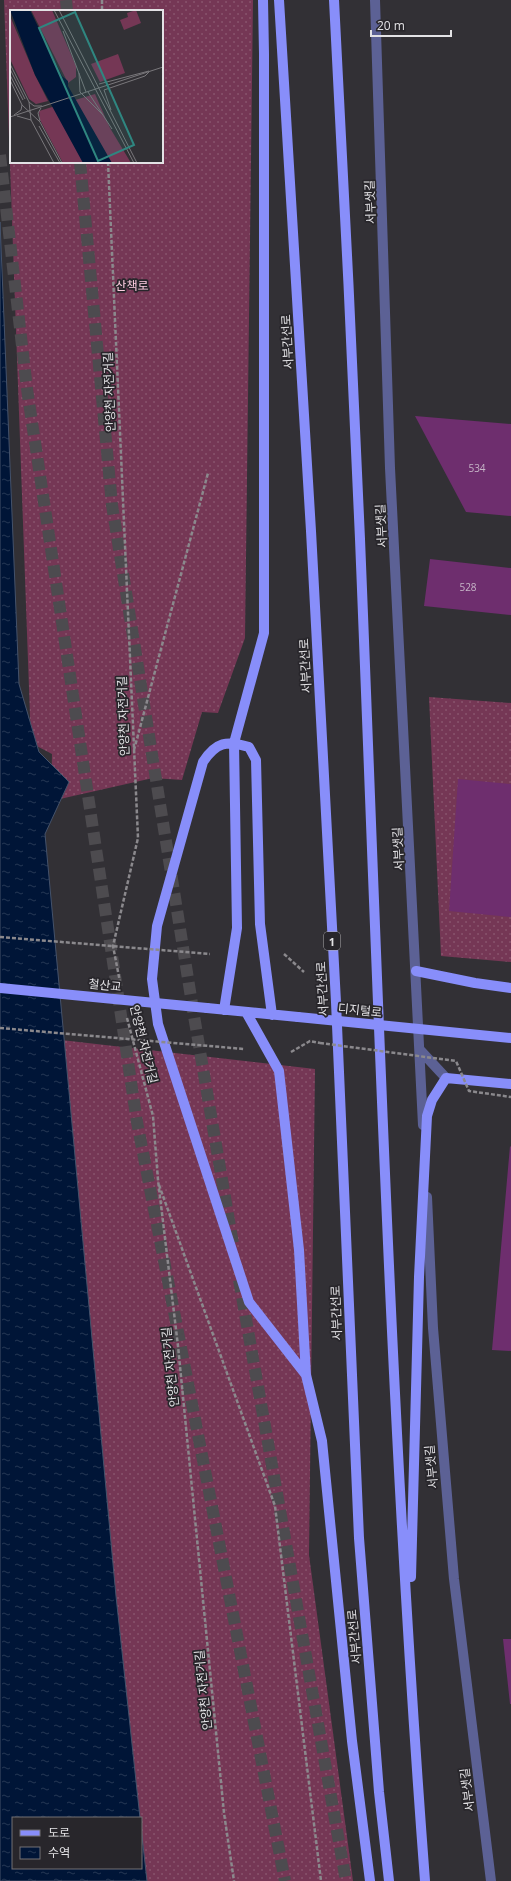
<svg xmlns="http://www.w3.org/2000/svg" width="511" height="1881" font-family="'Open Sans','Noto Sans KR',sans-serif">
<defs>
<pattern id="grass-dots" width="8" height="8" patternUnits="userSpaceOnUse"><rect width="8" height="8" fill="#753755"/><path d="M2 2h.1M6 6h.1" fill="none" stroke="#88546d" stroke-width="1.8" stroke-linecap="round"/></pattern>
<pattern id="water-ripples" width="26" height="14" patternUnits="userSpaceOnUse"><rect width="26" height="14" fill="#001537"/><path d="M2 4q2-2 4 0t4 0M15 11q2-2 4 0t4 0" fill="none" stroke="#253754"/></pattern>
</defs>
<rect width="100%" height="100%" fill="#323035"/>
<path fill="url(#grass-dots)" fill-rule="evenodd" d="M4 0H253L245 638 218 713 202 712 182 780 153 778 51 801 52 754 31 743ZM11 11H162V162H11Z
M429 697 511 703V962L441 956Z
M0 1033 315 1069 309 1555 353 1881H0ZM13 1818H141V1868H13Z"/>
<path fill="url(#water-ripples)" stroke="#44526b" d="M0 222 19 684 39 752 69 782 45 834 116 1596 140 1818H13V1868H141V1827L147 1881H0Z"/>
<path fill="#6e2e6e" d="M415 416 511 424V516L466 512Z
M430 559 511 568V615L424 606Z
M458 779 511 784V917L449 911Z
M510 1146 511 1147V1351L492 1350Z
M503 1639H511V1704H510Z"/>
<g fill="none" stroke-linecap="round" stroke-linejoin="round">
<path stroke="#4d4b4f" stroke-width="12" stroke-dasharray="12 6" stroke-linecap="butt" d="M66 0 67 11
M0 155 27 389 137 1122 285 1881
M80 162 112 505 194 1016 233 1244
M239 1280 346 1881"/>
<path stroke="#8b898d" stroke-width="2.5" stroke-dasharray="4 2" stroke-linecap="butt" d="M102 0V11
M108 162 138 838 113 946 120 982
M134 750 208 473
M284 954 304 972
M127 1018 153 1116 158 1180 178 1346 224 1813 234 1881
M291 1052 310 1041 320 1043
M159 1185 275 1506 321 1881"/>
<path stroke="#5c6195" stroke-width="10" d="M375 0 390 468 423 1125
M420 1050 446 1078
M427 1197 433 1328 454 1579 491 1881"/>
<path stroke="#888efa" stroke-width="10" d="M279 0 311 531 336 1002 359 1538 379 1792 389 1881
M334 0C343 180 353 359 360 539 378 986 391 1434 425 1881
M416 971 475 983 511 988
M207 1008 298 1017
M224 1010 237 928 234 743 264 633V54L263 0
M246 1012 279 1071 299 1250 306 1375 322 1441 352 1741 370 1881
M272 1015 260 924 256 760 249 747C227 740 216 742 203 762L157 926 152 979 158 1024 249 1302 306 1375
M411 1577 419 1277 427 1116 432 1100 446 1078 511 1084"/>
<path stroke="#8b898d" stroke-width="2.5" stroke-dasharray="4 2" stroke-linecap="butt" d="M0 937 210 954
M0 1028 244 1049
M320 1043 456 1061 469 1091 511 1097"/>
<path stroke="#888efa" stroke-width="10" d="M0 988 207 1008
M298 1017 511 1038"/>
</g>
<g text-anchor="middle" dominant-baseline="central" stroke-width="3.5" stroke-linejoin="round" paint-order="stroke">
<g font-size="10" fill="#c6b5c7">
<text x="477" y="468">534</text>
<text x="468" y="587">528</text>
</g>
<rect fill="#28262b" stroke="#abaaad" stroke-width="1" x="324" y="932" width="16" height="18" rx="3"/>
<g font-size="11" font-weight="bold" fill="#e3e2e5">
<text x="332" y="941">1</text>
</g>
<g font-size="12" fill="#e3e2e5" stroke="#28262b">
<text transform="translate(370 202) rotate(-92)">서부샛길</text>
<text transform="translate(287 342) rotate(-93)">서부간선로</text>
<text transform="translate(109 392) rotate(-92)">안양천 자전거길</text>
<text transform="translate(381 526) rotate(-93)">서부샛길</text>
<text transform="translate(305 666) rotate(-93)">서부간선로</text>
<text transform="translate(123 716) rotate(-92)">안양천 자전거길</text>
<text transform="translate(398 849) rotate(-93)">서부샛길</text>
<text transform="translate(105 985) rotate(6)">철산교</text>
<text transform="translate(322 989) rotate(-93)">서부간선로</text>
<text transform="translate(360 1010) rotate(6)">디지털로</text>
<text transform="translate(144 1044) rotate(76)">안양천 자전거길</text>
<text transform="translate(336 1313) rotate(-92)">서부간선로</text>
<text transform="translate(170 1367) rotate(-96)">안양천 자전거길</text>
<text transform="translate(431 1467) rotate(-95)">서부샛길</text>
<text transform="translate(354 1637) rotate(-95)">서부간선로</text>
<text transform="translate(203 1690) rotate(-96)">안양천 자전거길</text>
<text transform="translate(467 1790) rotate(-97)">서부샛길</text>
</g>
<g font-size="12" fill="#fecde1" stroke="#28262b">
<text x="132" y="285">산책로</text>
</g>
</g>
<g transform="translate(10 10)">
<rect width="153" height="153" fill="#323035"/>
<path d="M21 0H42L66 56V67L58 73ZM126 0 131 13 114 20 110 10 118 7 117 3ZM0 6 25 65 38 91 26 94 19 89 0 49ZM108 44 115 63 90 72 81 54ZM85 84 100 118 121 153H53L30 110 29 101Z" fill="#753755"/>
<path d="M0 0H20L52 66 58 71V76L102 153H73L25 65Z" fill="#001537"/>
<path fill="none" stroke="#79777b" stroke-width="1" d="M44 0 124 153M49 0 127 153M53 21 76 82M0 54 19 92 24 96H32M0 59 15 89M69 63 70 82 93 105M0 65 13 90M0 70 12 95 30 112 52 153M89 74 139 61M78 82 102 119M19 92 21 110 44 153M101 100 94 80 135 66 139 62M4 105 11 100 12 95M7 106 21 110M0 107 153 57M30 111 28 103 31 98M29 116 50 153"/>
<path fill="#2f8680" fill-opacity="0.15" stroke="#2f8680" stroke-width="2" d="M65 2 124 135 88 151 29 18Z"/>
<rect width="153" height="153" fill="none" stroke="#e3e2e5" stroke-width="2"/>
</g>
<rect x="12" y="1817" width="130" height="52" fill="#28262b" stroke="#737175"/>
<rect x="20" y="1830" width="20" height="6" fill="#888efa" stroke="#737175"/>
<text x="48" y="1837" font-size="12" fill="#e3e2e5">도로</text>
<rect x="20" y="1847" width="20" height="12" fill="url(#water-ripples)" stroke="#737175"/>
<text x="48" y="1857" font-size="12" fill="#e3e2e5">수역</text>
<path d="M371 30v6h80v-6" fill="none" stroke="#e3e2e5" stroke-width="2"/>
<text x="377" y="30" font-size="12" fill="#e3e2e5" stroke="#28262b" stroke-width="3" paint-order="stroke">20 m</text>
</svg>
